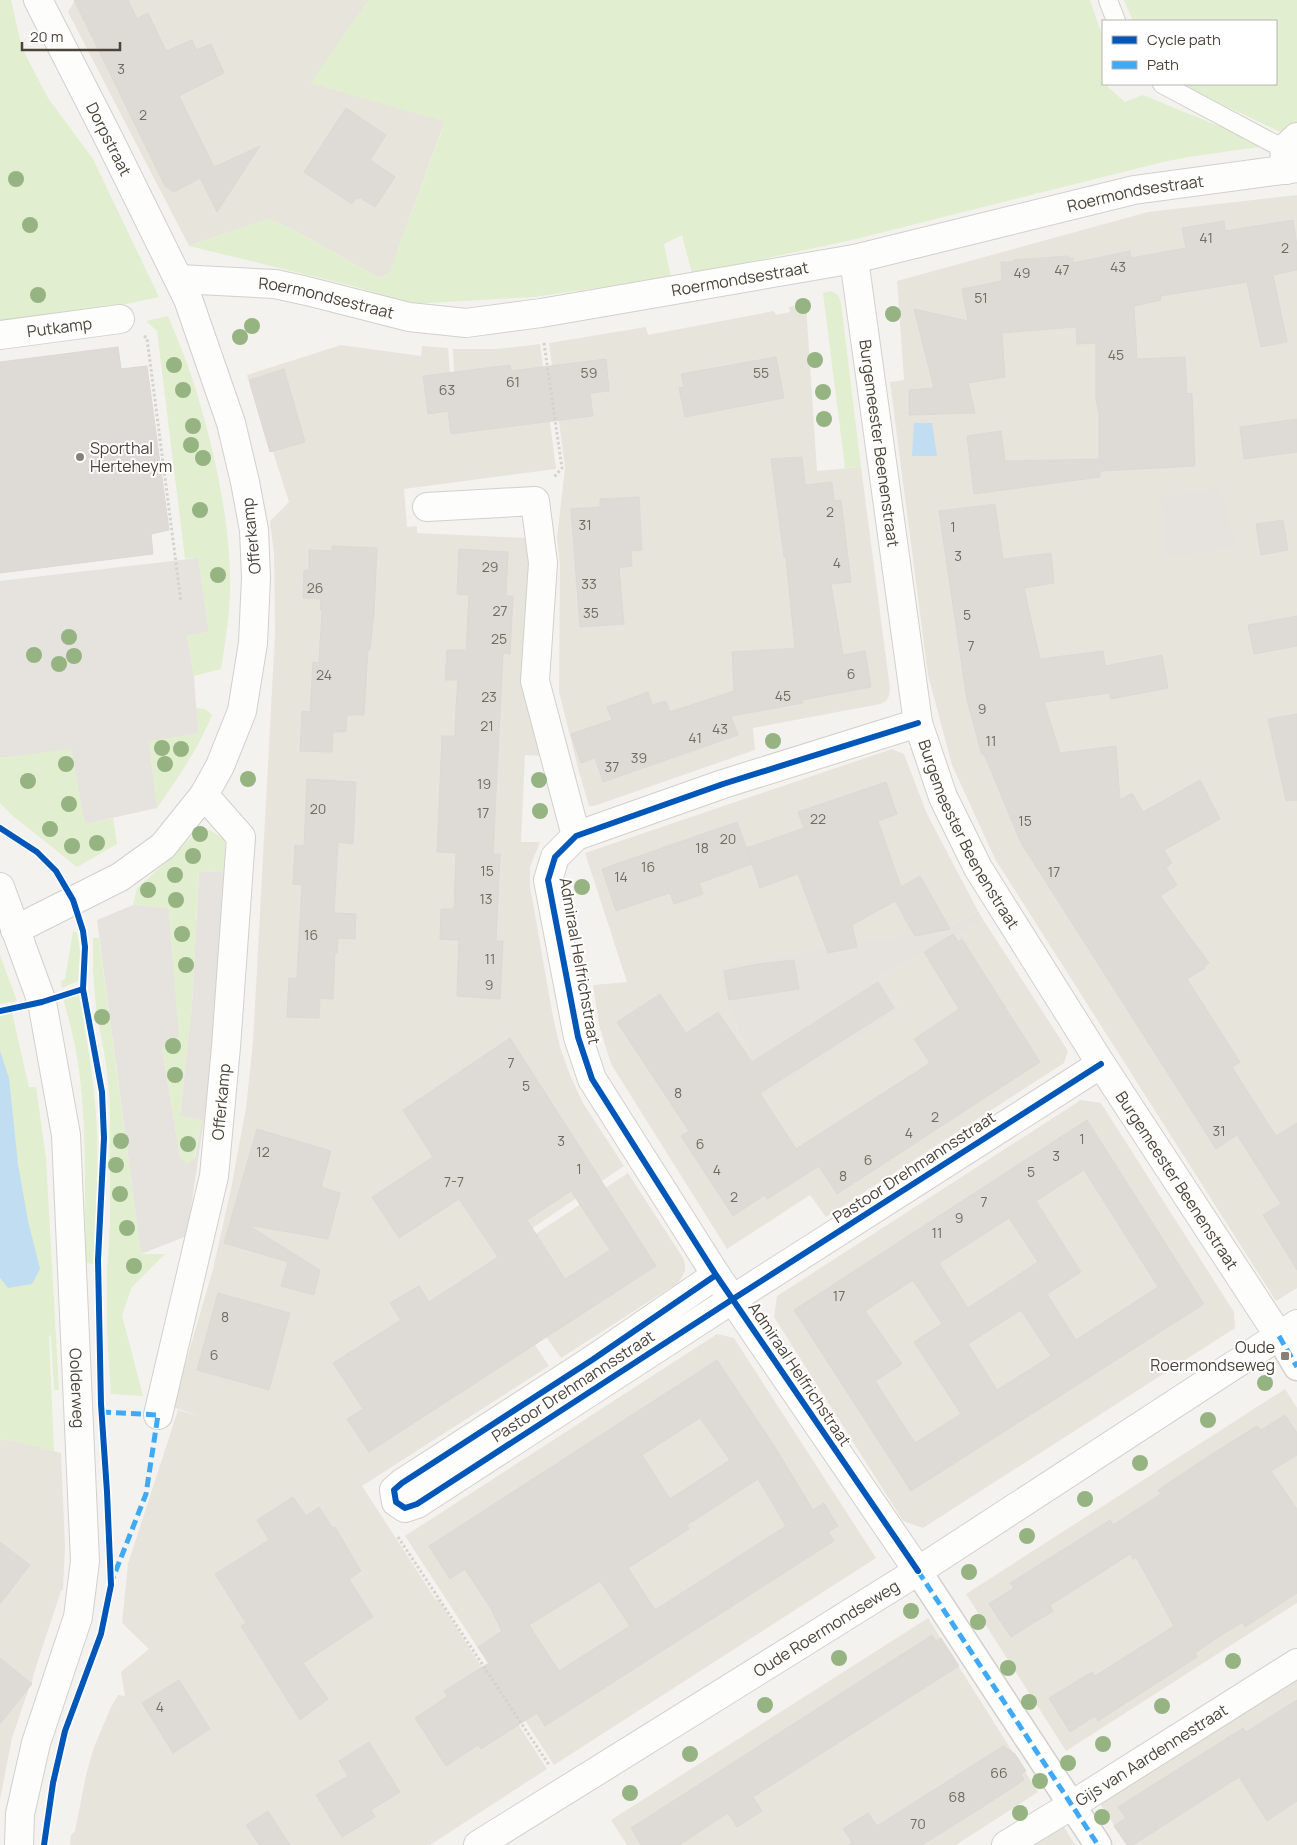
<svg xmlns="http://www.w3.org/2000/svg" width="1297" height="1845" font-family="Manrope,sans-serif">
<rect width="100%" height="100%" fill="#f4f2ee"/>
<path fill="#e7e4dc" d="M75 0H369L311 83 445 121 398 249 391 272 379 278 294 230 268 219 189 246 68 12Z
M1297 195V1288L1276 1301 995 859 952 765 928 675 890 382 904 380 897 281 1148 212Z
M806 304 817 471 861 467 890 688 889 696 886 701 880 704 753 728 755 750 594 806H589L579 772 559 692 560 565 557 538 565 468 549 343 646 327 648 335 774 311 776 315 790 312 789 307Z
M540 344 556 469 404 489 407 527 417 526V533L526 538 530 575 542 756 525 755 521 842H540L530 867V886L553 1017 560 1047 570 1075 583 1103 624 1166 496 1253 499 1258 628 1173 683 1258 685 1264V1271L679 1282 561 1358 546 1337 535 1345 549 1366 362 1486 436 1600 438 1599 547 1769 430 1845H70L71 1835 75 1831 86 1775 94 1747 111 1707 118 1695 125 1696 121 1672 149 1649 122 1623 128 1564 178 1410 199 1416 173 1407 213 1269 231 1189 246 1108 253 1042 275 634 274 554 270 521 289 502 273 452H270L247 375 341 345 421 356 422 346 448 348 450 372H454L453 349H497Z
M892 749 904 754 927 814 978 911 941 930 724 999 749 1053 745 1057 899 1010 879 977 984 921 1068 1051 1064 1063 826 1217 810 1195 727 1249 611 1064 599 1025 593 985 627 982 585 853Z
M1081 1100 1101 1103 1234 1312 1235 1328 923 1528 903 1521 774 1317 777 1296Z
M717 1334 734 1338 876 1558 554 1765 405 1536Z
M1285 1389 1297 1408V1603L1066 1751 966 1594Z
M3 1439 32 1445 61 1453 65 1546 63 1590 61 1591 33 1676 32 1684 29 1688 12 1738 0 1800V1442Z
M928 1618 1038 1792 956 1845H627L611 1820Z
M1297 1677V1845H1127L1100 1803Z
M1062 1824 1075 1845H1030Z"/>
<path fill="#e6e2de" d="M978 911 984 921 879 977 899 1010 765 1094 745 1058 749 1053 724 999 721 967 941 930Z"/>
<path fill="#e1eecf" d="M0 0H11L22 48 48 98 93 159 159 297 122 305 0 321Z
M369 0H1090L1103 38V84H1109L1108 87 1125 102 1143 95 1248 138 1259 147 1188 157 1163 162 852 240 692 274 682 235 664 244 671 277 534 297 411 304 353 286 189 246 268 219 294 230 379 278 391 272 398 249 445 122 310 83Z
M1124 0H1297V129L1289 136 1179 84H1276V21H1133Z
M831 291 838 295 841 303 861 467 845 468 823 293Z
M168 316C177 338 187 361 194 384 214 447 232 527 230 594 229 619 225 644 221 669L194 676 187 636 209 632 198 558 185 559 157 331 146 321Z
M196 708 205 709 212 715C198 749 178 778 157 808L149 740 198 733Z
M71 748 85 824 113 818 117 844 77 867 13 816 0 803V758Z
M200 828 210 830 225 840V872L199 871 192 1005 180 1116 202 1120 194 1159 185 1164 180 1157 162 1049 168 908 133 905 137 888 170 859Z
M73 932H77L80 952 78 981 62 988 61 981 65 979Z
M93 938H99L141 1254H165L132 1287 122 1315 143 1396 111 1394 107 1332V1272L110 1225V1105L106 1063 96 1009 93 971Z
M0 955 17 1001 0 1004Z
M73 994 79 995C86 1035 93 1074 96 1114 100 1163 95 1214 93 1264L86 1263C84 1201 87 1138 80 1077 77 1050 70 1024 63 998Z
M12 1013 29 1087H36L46 1158 59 1390H54L51 1335 49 1336 54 1451 4 1439 0 1442V1016Z"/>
<path fill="#e6e3df" d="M1220 488 1236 547 1167 557 1161 498Z
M198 558 209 632 187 636 194 676 198 733 149 741 157 808 85 824 71 749 0 758V581Z
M199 871 225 872 214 1049 187 1236 141 1254 97 920 133 905 168 908 179 1036 162 1049 180 1157 186 1164 195 1158 202 1120 180 1116 192 1005Z"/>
<path fill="#c0ddf1" d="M914 423H932L937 456H912Z
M0 1051 9 1078 18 1164 28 1221 40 1269 32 1284 8 1288 0 1278Z"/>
<path fill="#dedbd6" stroke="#dcd9d4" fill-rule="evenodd" d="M74 0H128L137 19 148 13 166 51 192 40 196 50 211 44 224 73 179 96 214 167 260 146 217 212 200 178 174 192 165 186Z
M346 108 386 135 370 160 395 177 375 207 359 197 358 199 356 198 352 204 304 172Z
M1293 220 1297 246V270L1273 275 1287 342 1261 347 1247 282 1160 296 1161 300 1134 306 1137 359 1185 357 1187 394 1192 393 1195 466 1100 471V477L974 494 967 436 1001 431 1005 461 1099 459V461V414L1096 400V343L1077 344 1076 327 1002 333 1005 377 968 383 975 413 909 415V390L934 388 914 309 968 321 962 289 1002 281 1001 262H1013V260L1068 256 1069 258H1073V263L1130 251 1131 258 1186 248 1182 228 1224 221 1225 231Z
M118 347 121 369 147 366 169 530 151 534 153 554 0 573V362Z
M776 357 784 398 685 417 679 388 684 387 681 374Z
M606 359 609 391 590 393 593 416 451 434 448 411 428 414 423 376 510 365 511 371Z
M284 369 305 442 270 452 249 380Z
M1297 419V452L1244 459 1240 427Z
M802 457 805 485 832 482 834 501 841 500 851 582 831 584 843 655 865 651 871 687 802 700 803 703 731 716 738 735 603 782 595 758 581 763 571 734 612 720 607 707 648 692 652 705 666 701 670 712 734 691 732 652 795 648 786 557H784L771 459Z
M639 497 642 550 631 551 632 566 619 568 624 624 580 627 571 509 600 507V499Z
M995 504 1003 559 1051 553 1054 583 1024 588 1040 659 1103 651 1105 666 1162 655 1168 688 1110 699V693L1044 702 1060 753 1116 746 1120 800 1132 793 1143 812 1200 780 1220 819 1164 850 1172 863 1166 868 1177 885 1160 896 1209 963 1204 966 1205 968 1187 979 1240 1062 1232 1067 1276 1136 1297 1123V1270L1263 1215 1281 1204 1237 1135 1216 1149 1021 843 984 754 982 755 967 700 939 511Z
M1283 520 1288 550 1261 555 1256 524Z
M332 546 377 548 374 612 370 650H368L364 715H347L346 732H333L332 752 300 751 302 711 310 712 313 662 319 663 322 610H320L321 599 303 598 304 570H309V550L332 551Z
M459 549 508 552 506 596H513L510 654 503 653 493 854H500L496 941H503L500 999 457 996 459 940 440 939 441 909H454L456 853 437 852 442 736H455L456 708 458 680H445L447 650H466L469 595 457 594Z
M1297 616V646L1254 654 1248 625Z
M1297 714V800L1286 801 1268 719Z
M307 779 356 782 353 844 338 842 334 913 356 914 355 939 338 938 337 953H335L333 999 320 998 319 1018 287 1017 289 978H297L302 885 293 884 295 845 304 846Z
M886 782 897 814 878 821 901 887 920 876 950 929 915 936 895 901 852 925 857 947 828 953 798 874 760 888 752 864 699 883 703 894 674 904 670 893 616 911 602 869 737 822 752 863 747 848 804 828 798 812Z
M953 934 958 942 962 939 1040 1062 837 1194 819 1166 767 1199 765 1195 733 1216 681 1136 689 1131 617 1022 660 994 686 1033 718 1012 752 1062 878 982 894 1008 760 1093 796 1149 930 1063 914 1039 959 1009 924 952Z
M794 960 799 989 729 1000 724 971 758 964Z
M510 1038 656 1266 369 1452 347 1419 363 1409 333 1363 401 1320 390 1303 419 1286 429 1302 498 1257 459 1199 399 1238 372 1197 433 1157 403 1110ZM571 1191 610 1250 565 1279 527 1220Z
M1087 1120 1204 1304 911 1491 794 1310ZM1084 1170 1158 1287 1076 1340 1047 1294 1081 1272 1036 1201ZM1009 1218 1038 1262 968 1308 939 1263ZM913 1280 942 1324 914 1342 961 1414 915 1443 875 1381 902 1364 865 1311ZM1021 1310 1051 1356 997 1390 968 1344Z
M257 1129 331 1151 321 1187 340 1193 328 1239 248 1225 320 1270 314 1295 281 1286 288 1262 224 1243Z
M218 1293 290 1313 269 1390 197 1370Z
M717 1360 773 1444 813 1510 824 1503 838 1526 828 1532 834 1541 545 1726 537 1713 481 1749 478 1745 446 1766 415 1718 448 1696 444 1691 489 1663 478 1647 502 1631 491 1609 465 1569 450 1579 429 1546ZM700 1418 730 1460 670 1499 642 1455ZM758 1479 786 1526 655 1610 628 1568 689 1529 687 1525ZM600 1581 630 1626 559 1671 529 1625Z
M1285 1415 1297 1433V1455L1271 1471 1297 1509V1593L1245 1627 1243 1622 1218 1637 1195 1653 1197 1657 1098 1721 1095 1716 1070 1732 1049 1698 1092 1672 1095 1676 1174 1626 1136 1557 1133 1559 1130 1554 1082 1585 1050 1605 1053 1611 1011 1637 989 1604 1014 1588 1010 1583 1110 1520 1113 1525 1161 1494 1158 1490 1212 1454 1257 1426 1261 1430Z
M293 1497 306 1516 319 1507 333 1528 335 1527 361 1571 349 1579 373 1617 303 1663 328 1699 300 1720 241 1626 246 1623 215 1574 269 1540 257 1520Z
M0 1542 30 1565 0 1604Z
M932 1635 936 1641 941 1638 959 1666 753 1797 762 1811 737 1827 728 1813 679 1845H641L631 1828Z
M0 1658 32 1684 0 1724Z
M179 1680 210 1729 173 1753 142 1703Z
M1297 1700V1801L1267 1821 1239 1777 1133 1845H1127L1114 1826 1126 1818 1118 1807 1243 1728 1246 1732Z
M369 1742 400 1792 371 1810 375 1817 342 1837 316 1795 348 1776 339 1761Z
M1003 1746 1015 1754 1026 1771 1021 1774 1024 1780 978 1810 922 1845H848L852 1842 843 1829 868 1813 877 1826Z
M268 1811 290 1845H259L246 1825Z"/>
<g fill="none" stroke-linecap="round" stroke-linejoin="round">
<defs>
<path id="service" d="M1108 0 1116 21
M1162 84 1284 149"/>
<path id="pedestrian" d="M1279 1336 1297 1367
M918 1571 1098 1845"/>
<g id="minor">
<path d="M1286 170 1284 149 1297 137"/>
<path id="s1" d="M854 259 918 723 943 797 978 868 1101 1064 1279 1336"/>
<path id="s2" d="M179 279 275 284 307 291 409 317 466 323 541 313 854 259 1134 190 1297 168"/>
<path id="s3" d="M0 335 120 319"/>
<path d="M427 507 535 501 543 563 535 681 576 836"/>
<path d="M716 1275 592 1360 402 1483 394 1490 396 1502 405 1508 417 1504 733 1299 1101 1064"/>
<path id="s4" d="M158 1415 214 1176 226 1047 241 837 204 795"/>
<path d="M918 1571 716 1275 592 1079 578 1037 548 880 555 857 576 836 723 784 918 723"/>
<path id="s5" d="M478 1845 918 1571 1297 1324"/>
<path id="s6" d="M1006 1845 1072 1805 1297 1663"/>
</g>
<g id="tertiary">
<path id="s7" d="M0 887 42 1002 66 1135 85 1561 78 1617 36 1743 20 1814 19 1845"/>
<path d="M15 930 120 877 163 846 204 795 220 766 242 711 253 643 256 578 254 530 245 482 231 423 188 299 109 139 38 0"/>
</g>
</defs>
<use href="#service" stroke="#d2d0cb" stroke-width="20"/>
<use href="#pedestrian" stroke="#d2d0cb" stroke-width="29"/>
<use href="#minor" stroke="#d2d0cb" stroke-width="30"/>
<use href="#tertiary" stroke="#d2d0cb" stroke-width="30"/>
<path stroke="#d3d2cc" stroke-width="3" stroke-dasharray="2.5 2.5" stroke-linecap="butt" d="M144 336 147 338 181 602
M544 343 562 468 554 477
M398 1537 549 1765"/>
<use href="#service" stroke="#fdfdfc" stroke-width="18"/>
<use href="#pedestrian" stroke="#fdfdfc" stroke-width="26"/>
<use href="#minor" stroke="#fdfdfc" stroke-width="28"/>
<use href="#tertiary" stroke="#fdfdfc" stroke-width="28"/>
<path stroke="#3fa9f5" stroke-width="5" stroke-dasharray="10 5" stroke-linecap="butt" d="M1279 1336 1297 1367
M101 1412 158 1415 146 1494 113 1578
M918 1571 1098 1845"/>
<defs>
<path id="cycleway" d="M0 828 37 852 56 871 73 900 83 931 85 947 83 989 102 1092 104 1138 98 1260 101 1404 107 1492 111 1585 101 1634 65 1731 53 1783 44 1845
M0 1011 42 1002 83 989
M716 1275 592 1360 402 1483 394 1490 396 1502 405 1508 417 1504 733 1299 1101 1064
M918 1571 716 1275 592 1079 578 1037 548 880 555 857 576 836 723 784 918 723"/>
</defs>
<use href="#cycleway" stroke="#fff" stroke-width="9"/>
<use href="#cycleway" stroke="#0057b8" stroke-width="6"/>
</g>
<g fill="#96b382">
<circle cx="16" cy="179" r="8"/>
<circle cx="30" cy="225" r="8"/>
<circle cx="38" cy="295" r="8"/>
<circle cx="803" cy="306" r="8"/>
<circle cx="893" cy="314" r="8"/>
<circle cx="252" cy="326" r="8"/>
<circle cx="240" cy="337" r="8"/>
<circle cx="815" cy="360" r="8"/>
<circle cx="174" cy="365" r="8"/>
<circle cx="183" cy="390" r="8"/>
<circle cx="823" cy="392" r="8"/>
<circle cx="824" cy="419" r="8"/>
<circle cx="193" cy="426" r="8"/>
<circle cx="191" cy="445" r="8"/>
<circle cx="203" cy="458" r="8"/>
<circle cx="200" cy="510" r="8"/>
<circle cx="218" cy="575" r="8"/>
<circle cx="69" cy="637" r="8"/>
<circle cx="34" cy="655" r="8"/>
<circle cx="74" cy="656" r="8"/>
<circle cx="59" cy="664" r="8"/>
<circle cx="773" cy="741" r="8"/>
<circle cx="162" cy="748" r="8"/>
<circle cx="181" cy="749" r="8"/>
<circle cx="66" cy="764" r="8"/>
<circle cx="165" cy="764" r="8"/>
<circle cx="248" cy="779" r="8"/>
<circle cx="539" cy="780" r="8"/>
<circle cx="28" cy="781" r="8"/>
<circle cx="69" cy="804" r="8"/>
<circle cx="540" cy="811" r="8"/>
<circle cx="50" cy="829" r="8"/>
<circle cx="200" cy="834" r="8"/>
<circle cx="97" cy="843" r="8"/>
<circle cx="72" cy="846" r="8"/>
<circle cx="193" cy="856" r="8"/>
<circle cx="175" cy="875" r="8"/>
<circle cx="582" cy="887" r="8"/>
<circle cx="148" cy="890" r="8"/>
<circle cx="176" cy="900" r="8"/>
<circle cx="182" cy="934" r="8"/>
<circle cx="186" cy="965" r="8"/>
<circle cx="102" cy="1017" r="8"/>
<circle cx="173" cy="1046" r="8"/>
<circle cx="175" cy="1075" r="8"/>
<circle cx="121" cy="1141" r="8"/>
<circle cx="188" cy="1144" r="8"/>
<circle cx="116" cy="1165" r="8"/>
<circle cx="120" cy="1194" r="8"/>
<circle cx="127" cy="1228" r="8"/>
<circle cx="134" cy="1266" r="8"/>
<circle cx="1265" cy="1383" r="8"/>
<circle cx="1208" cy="1420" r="8"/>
<circle cx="1140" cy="1463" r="8"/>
<circle cx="1085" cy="1499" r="8"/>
<circle cx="1027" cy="1536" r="8"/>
<circle cx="969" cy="1572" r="8"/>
<circle cx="911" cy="1611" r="8"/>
<circle cx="978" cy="1622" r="8"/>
<circle cx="839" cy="1658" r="8"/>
<circle cx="1233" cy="1661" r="8"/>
<circle cx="1008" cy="1668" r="8"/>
<circle cx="1029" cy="1702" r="8"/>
<circle cx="765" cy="1705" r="8"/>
<circle cx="1162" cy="1706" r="8"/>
<circle cx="1103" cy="1744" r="8"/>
<circle cx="690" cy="1754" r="8"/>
<circle cx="1068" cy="1763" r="8"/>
<circle cx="1040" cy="1781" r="8"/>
<circle cx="630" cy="1793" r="8"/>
<circle cx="1020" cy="1813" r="8"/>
<circle cx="1102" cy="1817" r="8"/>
</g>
<g fill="#868178" stroke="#fff" stroke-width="2">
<circle cx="80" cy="457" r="5"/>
<rect x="1280" y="1351" width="10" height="10" rx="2.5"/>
</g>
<g text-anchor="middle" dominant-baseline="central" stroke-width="4" stroke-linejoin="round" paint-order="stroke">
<g font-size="14" fill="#706a61">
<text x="121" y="68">3</text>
<text x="143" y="114">2</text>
<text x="1206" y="237">41</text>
<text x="1285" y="247">2</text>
<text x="1118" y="266">43</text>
<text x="1062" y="269">47</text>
<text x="1022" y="272">49</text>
<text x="981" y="297">51</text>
<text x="1116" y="354">45</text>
<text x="589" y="372">59</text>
<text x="761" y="372">55</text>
<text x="513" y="381">61</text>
<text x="447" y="389">63</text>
<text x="830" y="511">2</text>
<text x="585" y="524">31</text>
<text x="953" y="526">1</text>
<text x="958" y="555">3</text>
<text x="837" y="562">4</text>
<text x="490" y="566">29</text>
<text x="589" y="583">33</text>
<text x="315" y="587">26</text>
<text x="500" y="610">27</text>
<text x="591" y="612">35</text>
<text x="967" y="614">5</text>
<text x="499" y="638">25</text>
<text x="971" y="645">7</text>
<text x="851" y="673">6</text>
<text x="324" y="674">24</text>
<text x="783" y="695">45</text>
<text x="489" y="696">23</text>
<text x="982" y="708">9</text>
<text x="487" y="725">21</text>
<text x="720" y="728">43</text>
<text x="695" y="737">41</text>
<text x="991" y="740">11</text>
<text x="639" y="757">39</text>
<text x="612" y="766">37</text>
<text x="484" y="783">19</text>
<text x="318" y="808">20</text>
<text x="483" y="812">17</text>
<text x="818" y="818">22</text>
<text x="1025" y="820">15</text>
<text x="728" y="838">20</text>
<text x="702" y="847">18</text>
<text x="648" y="866">16</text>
<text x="487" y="870">15</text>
<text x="1054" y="871">17</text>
<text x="621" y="876">14</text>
<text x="486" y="898">13</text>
<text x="311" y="934">16</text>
<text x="490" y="958">11</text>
<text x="489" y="984">9</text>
<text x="511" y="1062">7</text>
<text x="526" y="1085">5</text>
<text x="678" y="1092">8</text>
<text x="935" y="1116">2</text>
<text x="1219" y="1130">31</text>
<text x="909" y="1132">4</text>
<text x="1082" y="1138">1</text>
<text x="561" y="1140">3</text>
<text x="700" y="1143">6</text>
<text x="263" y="1151">12</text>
<text x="1056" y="1155">3</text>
<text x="868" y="1159">6</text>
<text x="579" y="1168">1</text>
<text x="717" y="1169">4</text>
<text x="1031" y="1171">5</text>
<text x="843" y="1175">8</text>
<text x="454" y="1181">7-7</text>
<text x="734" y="1196">2</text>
<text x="984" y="1201">7</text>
<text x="959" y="1217">9</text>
<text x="937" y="1232">11</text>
<text x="839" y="1295">17</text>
<text x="225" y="1316">8</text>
<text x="214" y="1354">6</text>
<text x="160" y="1706">4</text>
<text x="999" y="1772">66</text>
<text x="957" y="1796">68</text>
<text x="918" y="1823">70</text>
</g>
<g font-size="16" fill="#4b4439" stroke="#fff">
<text transform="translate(109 139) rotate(63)">Dorpstraat</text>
<text stroke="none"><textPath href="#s2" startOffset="974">Roermondsestraat</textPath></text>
<text stroke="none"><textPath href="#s2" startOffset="569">Roermondsestraat</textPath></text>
<text stroke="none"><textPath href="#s2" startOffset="149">Roermondsestraat</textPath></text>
<text stroke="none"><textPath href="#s3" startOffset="60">Putkamp</textPath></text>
<text stroke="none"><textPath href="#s1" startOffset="186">Burgemeester Beenenstraat</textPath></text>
<text transform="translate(251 536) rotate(-96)">Offerkamp</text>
<text stroke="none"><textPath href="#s1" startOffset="591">Burgemeester Beenenstraat</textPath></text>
<text transform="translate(580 961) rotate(80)">Admiraal Helfrichstraat</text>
<text stroke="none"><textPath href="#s4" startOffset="320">Offerkamp</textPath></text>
<text transform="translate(914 1167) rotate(-33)">Pastoor Drehmannsstraat</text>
<text stroke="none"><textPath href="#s1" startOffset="996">Burgemeester Beenenstraat</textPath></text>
<text transform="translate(800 1374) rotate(56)">Admiraal Helfrichstraat</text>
<text transform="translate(573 1386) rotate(-33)">Pastoor Drehmannsstraat</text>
<text stroke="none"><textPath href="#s7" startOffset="511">Oolderweg</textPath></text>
<text stroke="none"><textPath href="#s5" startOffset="410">Oude Roermondseweg</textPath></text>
<text stroke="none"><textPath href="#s6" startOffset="171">Gijs van Aardennestraat</textPath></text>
</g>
<g font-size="16" fill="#4b4439" stroke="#fff" text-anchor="start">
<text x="90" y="448">Sporthal<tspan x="90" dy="18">Herteheym</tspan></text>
<text x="1275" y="1347" text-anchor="end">Oude<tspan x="1275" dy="18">Roermondseweg</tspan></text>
</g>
</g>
<rect x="1102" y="20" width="175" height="65" fill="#ffffff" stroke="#b7b4b0"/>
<rect x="1112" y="36" width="25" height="8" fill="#0057b8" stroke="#b7b4b0"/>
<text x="1147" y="45" font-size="15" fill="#4b4439">Cycle path</text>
<rect x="1112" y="61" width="25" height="8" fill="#3fa9f5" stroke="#b7b4b0"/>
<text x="1147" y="70" font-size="15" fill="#4b4439">Path</text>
<path d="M22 42v8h98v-8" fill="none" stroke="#4b4439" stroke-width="2.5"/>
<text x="30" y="42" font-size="15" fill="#4b4439" stroke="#ffffff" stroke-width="4" paint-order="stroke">20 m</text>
</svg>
